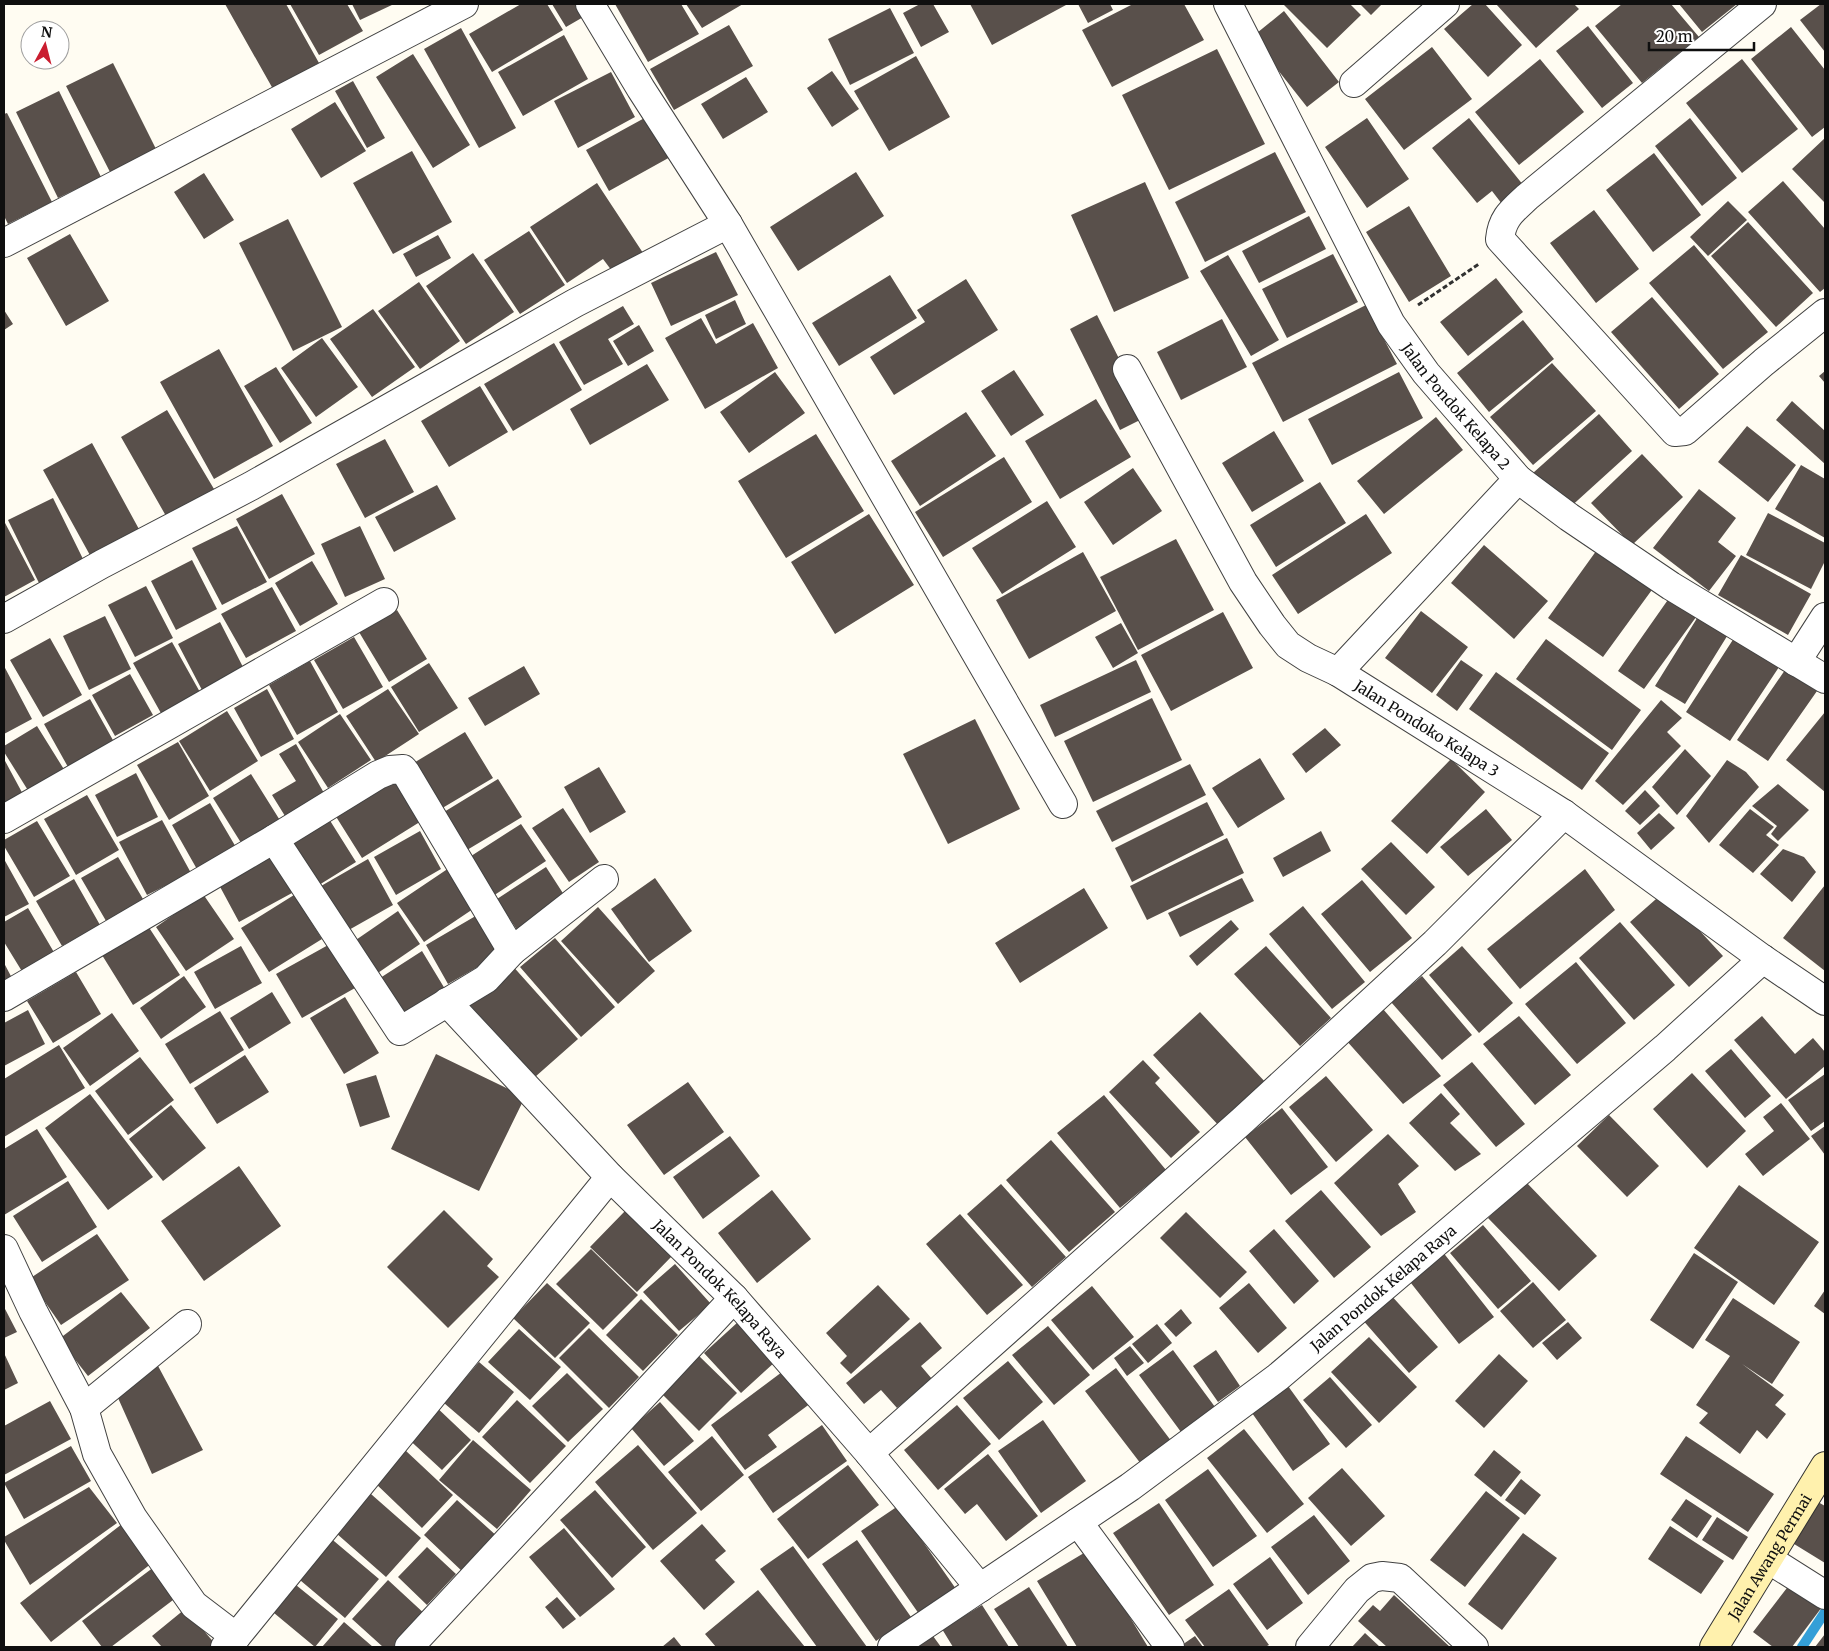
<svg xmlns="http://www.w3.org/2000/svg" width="1829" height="1651" font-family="Merriweather,serif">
<rect width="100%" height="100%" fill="#fffcf2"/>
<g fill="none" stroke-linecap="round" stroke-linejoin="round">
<path stroke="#349fd7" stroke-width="10" d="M1802 1647 1825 1612"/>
</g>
<path fill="#59504b" d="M225 4H286L319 63 273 89Z
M290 4H347L363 31 319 55Z
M352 4H394L360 20Z
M521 4H547L563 30 492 72 469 34Z
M552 4H578L585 16 566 27Z
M615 4H681L699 34 648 62Z
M686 4H743L702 28Z
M920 4H933L949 32 921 47 903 13Z
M970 4H1065L1066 5 992 45Z
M1078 4H1110L1113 10 1088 23Z
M1133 4H1184L1204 40 1112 87 1082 30Z
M1283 4H1350L1361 15 1327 48Z
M1360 4H1382L1371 15Z
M1473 4H1485L1522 45 1488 77 1444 29Z
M1496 4H1574L1579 9 1536 48Z
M1622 4H1671L1699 37 1642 83 1595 26Z
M1679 4H1737L1702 32Z
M1821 4H1825V52L1800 20Z
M890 8 914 53 850 85 828 39Z
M1284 11 1339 82 1307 107 1252 37Z
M729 25 753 66 674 110 650 69Z
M1588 26 1633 83 1602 108 1556 51Z
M1791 27 1825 70V127L1812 137 1751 59Z
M461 28 516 128 479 148 424 49Z
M564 35 588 79 523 116 498 72Z
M1432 47 1472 99 1404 150 1365 99Z
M1217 49 1265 144 1169 190 1122 95Z
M413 54 470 145 433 168 376 77Z
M916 56 950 117 889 151 854 91Z
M1540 59 1584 112 1519 165 1475 112Z
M1742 59 1798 129 1742 173 1686 103Z
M113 63 156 149 110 172 66 86Z
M832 71 859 109 832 127 807 88Z
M611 72 635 117 578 148 554 101Z
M746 77 768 112 723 139 701 104Z
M353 81 385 138 367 148 335 91Z
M59 91 101 177 58 198 16 112Z
M335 102 366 151 321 178 291 129Z
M7 113 52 202 8 224 4 216V114Z
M650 115 672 156 609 191 586 150Z
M1367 118 1409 179 1367 208 1325 147Z
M1469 118 1524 186 1502 204 1492 191 1477 203 1432 148Z
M1690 118 1737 178 1702 206 1655 146Z
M1825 138V203L1792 169Z
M412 151 452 222 393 254 353 183Z
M1275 152 1306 212 1205 262 1175 202Z
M1654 153 1701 215 1653 252 1606 190Z
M856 172 884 216 798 271 770 227Z
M204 173 234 220 204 239 174 192Z
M1783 181 1825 229V288L1820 292 1748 212Z
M1145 182 1189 278 1114 312 1071 215Z
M597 183 645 256 615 275 603 259 567 283 530 227Z
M1728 201 1747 220 1708 256 1690 237Z
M1409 206 1451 276 1409 302 1366 232Z
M1594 210 1639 269 1596 303 1550 243Z
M1309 216 1326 249 1259 283 1242 251Z
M288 219 342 327 293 351 239 243Z
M1748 222 1813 293 1776 327 1711 256Z
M529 231 565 285 520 314 484 260Z
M70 234 109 301 66 326 27 258Z
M438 235 451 258 416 277 403 254Z
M1694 245 1768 332 1723 369 1649 283Z
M716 252 738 295 671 326 651 283Z
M473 253 514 312 466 344 426 286Z
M1333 254 1358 302 1287 338 1262 289Z
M1228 255 1279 340 1251 356 1200 271Z
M890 275 917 318 839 366 812 323Z
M1496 278 1523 312 1468 356 1440 322Z
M966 279 998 330 894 395 870 357 925 322 917 310Z
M419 282 460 341 420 369 378 311Z
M1652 297 1719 374 1679 409 1611 332Z
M735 300 746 324 716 339 705 315Z
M1366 305 1397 364 1283 422 1252 363Z
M623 306 634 324 608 339 623 364 584 385 559 342Z
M373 309 415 367 372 397 330 339Z
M4 310 13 324 4 330Z
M1097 315 1148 416 1120 430 1070 329Z
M701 318 716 344 753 323 778 368 705 409 665 338Z
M1222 319 1247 367 1181 400 1157 352Z
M1523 320 1554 359 1489 412 1457 373Z
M639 325 654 351 628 366 613 341Z
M322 338 358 387 316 417 281 368Z
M554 343 582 390 513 431 484 384Z
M219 349 273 446 214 479 160 382Z
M1552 363 1596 411 1533 465 1490 417Z
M647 364 669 400 590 445 570 409Z
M276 367 312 423 280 443 244 386Z
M1014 370 1044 415 1011 436 981 391Z
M1825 371V383L1819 376Z
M775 372 805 413 749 453 720 412Z
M1399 372 1423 418 1332 465 1308 419Z
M480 386 508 432 449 467 421 421Z
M1096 399 1131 457 1060 499 1025 441Z
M1792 401 1825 431V464L1776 420Z
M167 410 214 489 166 516 121 437Z
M966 412 996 456 920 506 891 461Z
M1599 414 1632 451 1567 510 1533 473Z
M1436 417 1463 450 1384 514 1357 481Z
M1747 426 1796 465 1768 502 1718 462Z
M1274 431 1304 481 1252 512 1222 463Z
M816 434 864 511 786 558 738 481Z
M385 439 414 492 365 518 336 464Z
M92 443 140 531 91 557 43 470Z
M1642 454 1683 497 1632 545 1591 503Z
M1004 457 1032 502 943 557 915 512Z
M1801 465 1825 479V538L1775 509Z
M1133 468 1162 511 1113 545 1084 502Z
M1320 482 1346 523 1276 567 1250 525Z
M437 485 456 519 394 552 375 517Z
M1699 489 1736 518 1718 542 1736 556 1709 591 1653 548Z
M282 494 315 554 269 579 236 519Z
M53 498 84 561 39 583 8 520Z
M1047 501 1076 547 1002 594 972 548Z
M1768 513 1825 543V561L1811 589 1746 555Z
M869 514 914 585 835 634 791 562Z
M1366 514 1392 553 1298 614 1272 575Z
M4 521 35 580 4 597Z
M237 526 267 582 222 605 192 548Z
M360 526 385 579 345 597 321 544Z
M1176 539 1214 610 1138 650 1100 577Z
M1484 545 1548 601 1514 639 1451 583Z
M1599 547 1654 587 1603 657 1548 618Z
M1083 552 1116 611 1029 659 996 600Z
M1741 555 1811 594 1788 635 1718 595Z
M192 560 217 609 176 630 151 581Z
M312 561 338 604 300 626 275 583Z
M146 586 173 638 135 657 108 605Z
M272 587 296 631 246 658 221 614Z
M1672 594 1699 613 1644 689 1618 671Z
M397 610 427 659 389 682 359 632Z
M1421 611 1468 647 1432 693 1385 658Z
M1223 612 1253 668 1171 711 1141 655Z
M1699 615 1729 633 1685 704 1655 686Z
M105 616 131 669 89 690 63 636Z
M220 622 244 669 202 690 178 644Z
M1121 623 1138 653 1113 668 1095 637Z
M1736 635 1781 664 1730 741 1686 712Z
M354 637 383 687 343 709 314 660Z
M50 638 82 695 43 717 10 660Z
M1546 639 1641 710 1612 750 1516 679Z
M172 642 201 694 162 715 133 663Z
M1136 660 1151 692 1055 737 1040 705Z
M1461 660 1483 675 1457 711 1436 695Z
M310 661 338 712 297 735 269 685Z
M429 663 458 708 419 732 391 687Z
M4 666 32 719 4 734Z
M524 666 540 694 485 726 468 698Z
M1785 670 1817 691 1768 761 1737 740Z
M1496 672 1609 753 1582 790 1469 709Z
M130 674 153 715 115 736 92 695Z
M267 689 294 739 261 757 234 708Z
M388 689 419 734 376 762 346 716Z
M1152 698 1182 760 1093 802 1064 741Z
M90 699 114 742 68 767 44 724Z
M1661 700 1682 718 1667 732 1681 746 1623 805 1595 781Z
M227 711 258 761 210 791 179 741Z
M1825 712V792L1786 760Z
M340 714 371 760 328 788 298 742Z
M975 719 1020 809 948 844 903 754Z
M37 726 65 771 29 792 4 752V746Z
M1325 728 1341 745 1306 773 1292 754Z
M465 732 493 778 439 810 412 764Z
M178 742 209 796 169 820 137 765Z
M296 744 324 793 285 816 272 795 296 781 279 754Z
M1685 749 1711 776 1677 815 1652 787Z
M1260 758 1285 799 1238 828 1212 788Z
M4 759 25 798 4 810Z
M1451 759 1485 792 1427 854 1391 821Z
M1727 760 1746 772 1759 787 1709 843 1686 816Z
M1190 764 1206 795 1112 842 1096 811Z
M599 767 626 812 590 833 564 787Z
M136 773 158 817 117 837 95 795Z
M251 774 281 822 243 846 213 798Z
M395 777 423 820 362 858 335 815Z
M498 779 522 817 467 850 444 812Z
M1778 784 1809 810 1778 841 1771 834 1777 826 1752 806Z
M1645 790 1660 806 1640 825 1625 811Z
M87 795 119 850 76 875 44 819Z
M1207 802 1224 835 1132 882 1115 848Z
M210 803 237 849 198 871 172 825Z
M563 808 599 862 569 882 532 828Z
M1486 809 1512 840 1468 876 1440 847Z
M1750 809 1774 827 1766 835 1779 845 1753 873 1719 845Z
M1659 813 1675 828 1651 850 1637 833Z
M329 819 356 862 319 885 292 841Z
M162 820 191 873 147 895 119 842Z
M37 821 70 876 34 897 4 846V840Z
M521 824 546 861 493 896 468 858Z
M420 831 441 869 396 895 374 857Z
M1321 831 1331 851 1283 877 1273 858Z
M1227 838 1244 873 1147 920 1130 886Z
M1391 842 1435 887 1406 915 1361 869Z
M1783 849 1804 857 1816 872 1792 902 1760 874Z
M271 855 292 893 239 922 218 883Z
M118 857 146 904 109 926 81 878Z
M4 859 29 904 4 917Z
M368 859 393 905 347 931 321 886Z
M546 867 568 901 519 933 497 899Z
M449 868 476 907 424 942 397 903Z
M1585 869 1615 910 1520 989 1487 949Z
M655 878 692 931 649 962 611 909Z
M1242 878 1254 901 1180 937 1168 913Z
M74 879 100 925 62 946 36 901Z
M1362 880 1412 938 1370 972 1321 914Z
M1825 885V971L1783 938Z
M1084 888 1108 928 1020 983 995 943Z
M1664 892 1723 956 1689 987 1630 922Z
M203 894 234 939 186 971 156 927Z
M294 895 322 939 269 972 241 928Z
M1303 906 1365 982 1332 1009 1269 934Z
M598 907 655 971 618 1004 561 941Z
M28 908 55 954 23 973 4 942V922Z
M398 911 420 944 372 977 350 944Z
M479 914 502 953 448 984 426 945Z
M1231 920 1239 929 1197 966 1189 956Z
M1620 922 1675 985 1634 1020 1579 958Z
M148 926 180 975 133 1005 102 955Z
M555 938 615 1007 581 1037 520 967Z
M330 944 355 988 302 1018 276 974Z
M241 946 262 983 215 1009 194 972Z
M1266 946 1331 1018 1300 1046 1234 974Z
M1462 946 1513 1003 1479 1033 1429 975Z
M422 951 445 989 400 1016 377 980Z
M1576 962 1626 1023 1577 1064 1525 1004Z
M4 963 13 980 4 986Z
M510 963 578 1039 535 1077 467 1002Z
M76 972 101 1014 53 1043 27 1001Z
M184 976 206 1007 161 1039 140 1008Z
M1422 976 1472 1035 1442 1060 1391 1002Z
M272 992 291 1023 249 1049 230 1018Z
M345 997 379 1053 344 1074 310 1018Z
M1383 1009 1441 1076 1403 1104 1345 1039Z
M28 1010 45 1044 4 1066V1023Z
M220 1011 244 1050 190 1084 165 1044Z
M1200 1012 1267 1084 1221 1128 1153 1055Z
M112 1013 139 1051 90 1086 63 1048Z
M1519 1016 1571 1075 1535 1105 1483 1044Z
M1762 1016 1795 1054 1813 1038 1825 1052V1066L1786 1099 1734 1040Z
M59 1045 85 1088 4 1137V1079Z
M1731 1049 1771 1096 1745 1118 1705 1071Z
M436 1054 525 1097 479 1191 391 1149Z
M245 1055 269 1092 217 1124 194 1088Z
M140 1057 174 1100 128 1135 95 1091Z
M1143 1060 1160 1078 1155 1083 1200 1132 1171 1158 1109 1092Z
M1472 1062 1525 1124 1496 1147 1443 1085Z
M1692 1073 1746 1131 1707 1168 1653 1109Z
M1825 1074V1121L1811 1131 1788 1100Z
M376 1075 390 1117 360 1127 346 1084Z
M1326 1076 1373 1130 1336 1162 1289 1107Z
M688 1082 724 1132 664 1175 627 1125Z
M1441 1093 1460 1114 1450 1123 1481 1154 1455 1171 1409 1123Z
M90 1094 153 1177 108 1210 45 1128Z
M1104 1095 1166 1170 1120 1208 1057 1133Z
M1781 1103 1810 1139 1763 1176 1745 1154 1774 1131 1763 1117Z
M171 1105 206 1148 163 1181 129 1139Z
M1282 1108 1328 1167 1291 1195 1245 1137Z
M1609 1115 1659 1166 1627 1197 1577 1146Z
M1825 1126V1155L1811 1136Z
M37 1129 67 1177 4 1215V1149Z
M1388 1134 1419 1166 1398 1184 1416 1212 1381 1236 1334 1183Z
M730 1136 760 1176 703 1219 673 1177Z
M1051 1140 1115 1212 1069 1252 1006 1180Z
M239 1166 281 1226 204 1281 161 1221Z
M68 1181 97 1227 42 1262 13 1216Z
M1526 1182 1597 1256 1559 1291 1488 1218Z
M1001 1184 1066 1257 1032 1287 967 1214Z
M1739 1185 1819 1242 1774 1305 1694 1248Z
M772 1190 811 1239 757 1283 718 1233Z
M1321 1190 1371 1247 1334 1278 1285 1221Z
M444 1210 493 1259 487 1266 499 1277 448 1328 387 1267Z
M625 1211 672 1256 637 1292 590 1247Z
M1186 1212 1247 1272 1220 1298 1160 1238Z
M960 1214 1023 1285 987 1315 926 1244Z
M1483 1225 1531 1281 1498 1309 1450 1253Z
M1274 1229 1319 1281 1294 1304 1249 1251Z
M97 1234 129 1280 61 1325 29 1279Z
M591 1249 638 1295 603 1330 556 1284Z
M1442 1251 1494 1317 1459 1344 1407 1278Z
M1694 1253 1738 1282 1693 1349 1650 1320Z
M675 1264 711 1304 679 1331 643 1292Z
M1533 1282 1566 1320 1533 1348 1500 1311Z
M547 1283 590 1323 555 1358 513 1318Z
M1249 1283 1287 1328 1258 1353 1219 1308Z
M878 1285 910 1319 851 1374 840 1363 847 1356 826 1333Z
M1092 1286 1134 1337 1093 1370 1051 1320Z
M1825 1290V1314L1814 1306Z
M121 1292 150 1328 88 1376 59 1339Z
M1389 1293 1438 1347 1409 1373 1361 1318Z
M1733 1298 1800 1342 1772 1384 1742 1364 1784 1395 1775 1405 1786 1414 1767 1439 1757 1430 1740 1454 1699 1423 1708 1413 1696 1405 1730 1356 1705 1340Z
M641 1299 678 1335 643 1371 606 1335Z
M4 1307 17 1332 4 1338Z
M1181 1309 1192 1323 1176 1337 1164 1324Z
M738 1322 775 1362 741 1393 704 1353Z
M920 1322 942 1348 921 1366 932 1379 897 1408 881 1390 864 1404 846 1383Z
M1568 1322 1582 1338 1557 1360 1542 1343Z
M1157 1324 1172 1343 1148 1363 1132 1344Z
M1048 1326 1090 1375 1054 1405 1012 1355Z
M589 1328 639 1377 609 1408 559 1358Z
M519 1329 561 1367 530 1400 488 1362Z
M1369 1337 1417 1387 1379 1423 1331 1372Z
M1130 1346 1144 1363 1127 1376 1114 1358Z
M1173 1350 1215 1407 1181 1432 1139 1375Z
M1216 1350 1240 1386 1218 1402 1193 1366Z
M4 1353 18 1383 4 1390Z
M1499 1354 1528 1381 1484 1428 1455 1401Z
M698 1355 737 1393 699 1431 660 1392Z
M1008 1361 1043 1402 999 1440 963 1398Z
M479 1362 514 1392 479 1433 444 1403Z
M157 1364 203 1450 152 1474 114 1389Z
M1116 1368 1172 1442 1141 1464 1085 1391Z
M786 1369 811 1403 768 1435 777 1447 745 1470 711 1425Z
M567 1373 603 1409 568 1442 532 1406Z
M1330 1377 1372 1425 1346 1448 1303 1400Z
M1288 1386 1330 1444 1293 1471 1252 1413Z
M517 1400 566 1446 530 1483 482 1437Z
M50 1401 71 1439 4 1475V1426Z
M660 1402 694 1441 664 1466 631 1428Z
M432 1403 471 1440 442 1470 403 1434Z
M957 1405 991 1444 938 1490 904 1450Z
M1043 1420 1086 1481 1041 1513 998 1451Z
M822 1425 847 1461 773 1513 748 1477Z
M1244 1429 1304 1504 1267 1533 1207 1458Z
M712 1436 744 1475 701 1511 668 1472Z
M1686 1436 1774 1494 1748 1532 1660 1474Z
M473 1440 531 1490 497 1529 439 1480Z
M638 1445 697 1513 653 1550 595 1482Z
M71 1446 91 1481 24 1519 4 1483Z
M405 1450 453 1495 422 1528 374 1482Z
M1494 1450 1521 1472 1501 1497 1474 1475Z
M988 1454 1038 1516 1006 1541 977 1504 965 1514 944 1489Z
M848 1465 879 1505 808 1559 777 1519Z
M1342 1468 1385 1516 1351 1546 1308 1498Z
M1208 1469 1257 1536 1213 1567 1165 1500Z
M1521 1479 1541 1495 1525 1515 1505 1500Z
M89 1487 117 1523 30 1585 4 1540V1537Z
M363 1487 421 1538 386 1577 328 1526Z
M595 1490 646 1547 612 1578 560 1520Z
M1486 1491 1520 1518 1465 1587 1430 1560Z
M1811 1498 1825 1506V1563L1786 1539Z
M1686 1499 1712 1516 1697 1538 1671 1520Z
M457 1500 499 1538 465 1574 424 1535Z
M1159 1503 1214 1585 1169 1615 1113 1533Z
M898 1506 956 1589 919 1614 861 1531Z
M1314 1515 1350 1561 1308 1595 1271 1547Z
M1717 1517 1748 1537 1733 1560 1702 1540Z
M122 1524 152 1563 51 1642 20 1603Z
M702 1524 726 1551 715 1560 735 1582 704 1610 660 1561Z
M1670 1526 1724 1561 1701 1594 1648 1559Z
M564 1528 615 1589 580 1617 529 1557Z
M1523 1533 1557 1558 1502 1630 1468 1604Z
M328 1536 379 1579 345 1618 294 1575Z
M857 1540 911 1617 876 1641 822 1564Z
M793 1546 867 1647H817L760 1569Z
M427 1547 456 1574 427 1605 398 1577Z
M1089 1550 1148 1647H1077L1037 1581Z
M1270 1557 1303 1603 1267 1630 1233 1584Z
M154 1567 177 1597 111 1647H102L82 1621Z
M388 1580 427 1616 398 1647H383L352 1619Z
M291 1581 338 1619 315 1647 268 1608Z
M1790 1584 1822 1607 1792 1647H1773L1753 1632Z
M1029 1587 1068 1647H1019L994 1609Z
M1229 1589 1269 1645 1265 1647H1205L1185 1620Z
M758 1590 805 1647H716L705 1634Z
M1394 1595 1450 1647H1387L1358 1621 1373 1605 1380 1611Z
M557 1597 576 1619 563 1629 545 1607Z
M982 1605 1009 1647H953L942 1629Z
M185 1609 217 1646 215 1647H162L152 1636Z
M344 1622 373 1647H322Z
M1365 1633 1380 1647H1352Z
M1825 1634V1647H1815Z
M933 1636 941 1647H917Z
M1195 1636 1203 1647H1179Z
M674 1637 682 1647H662Z"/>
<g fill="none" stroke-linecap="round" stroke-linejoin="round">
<defs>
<g id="street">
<path d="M590 4 641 89 728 224 1063 804"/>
<path id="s1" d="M1228 4 1391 324 1426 373 1518 479 1569 517 1671 586 1825 679"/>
<path d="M1762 4 1527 197C1512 211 1502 218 1500 239L1675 432 1685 431 1764 362 1825 313"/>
<path d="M1354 83 1445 4"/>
<path d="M4 243 464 4"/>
<path id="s2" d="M1127 369 1243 582 1272 625 1288 645 1308 658 1338 672 1564 814 1763 959 1825 1001"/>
<path d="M4 619 102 564 251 486 575 303 728 224"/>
<path d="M1796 662 1825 617"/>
<path d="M1338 672 1518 479"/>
<path d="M4 819 384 602"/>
<path d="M274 839 400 1031 486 979 512 951 604 879"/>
<path d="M4 997 274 839 378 775 390 770 403 769 406 773 512 951"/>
<path id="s3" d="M447 1002 610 1177 734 1298 869 1453 980 1588"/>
<path d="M4 1249 33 1311 84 1408 97 1454 133 1518 194 1605 236 1637"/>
<path d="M84 1408 187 1324"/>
<path d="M869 1453 1243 1120 1435 943 1564 814"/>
<path d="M1078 1522 1170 1647"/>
<path d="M1768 1559 1825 1595"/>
<path d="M225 1647 236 1637 610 1177"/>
<path d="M409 1647 734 1298"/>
<path id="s4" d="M892 1647 1130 1487 1278 1377 1665 1048 1763 959"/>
<path d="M1310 1647 1357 1590 1372 1578 1382 1576 1400 1578 1474 1647"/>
</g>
<g id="secondary">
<path id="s5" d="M1714 1647 1825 1466"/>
</g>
</defs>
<use href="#street" stroke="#424242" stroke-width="30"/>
<use href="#secondary" stroke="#313131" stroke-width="30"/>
<path stroke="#313131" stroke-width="3" stroke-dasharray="5 2.5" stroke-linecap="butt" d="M1418 305 1479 264"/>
<use href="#street" stroke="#fff" stroke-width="28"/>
<use href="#secondary" stroke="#fff1ad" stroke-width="28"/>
</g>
<g text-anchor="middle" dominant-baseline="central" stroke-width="5" stroke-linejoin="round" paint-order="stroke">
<g font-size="15" fill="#0f0f0f" stroke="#fff">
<text stroke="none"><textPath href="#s1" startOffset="464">Jalan Pondok Kelapa 2</textPath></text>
<text stroke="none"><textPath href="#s2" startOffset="482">Jalan Pondoko Kelapa 3</textPath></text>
<text stroke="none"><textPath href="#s4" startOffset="609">Jalan Pondok Kelapa Raya</textPath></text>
<text stroke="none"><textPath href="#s3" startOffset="396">Jalan Pondok Kelapa Raya</textPath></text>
<text stroke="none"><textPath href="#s5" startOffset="106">Jalan Awang Permai</textPath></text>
</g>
</g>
<rect width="1829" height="1651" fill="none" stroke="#0f0f0f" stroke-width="10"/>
<g transform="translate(45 45) rotate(7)"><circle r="24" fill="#ffffff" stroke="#9f9f9f"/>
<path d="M0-4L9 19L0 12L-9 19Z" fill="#ca1d2f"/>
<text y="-8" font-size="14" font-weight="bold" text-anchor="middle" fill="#0f0f0f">N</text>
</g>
<path d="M1649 42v8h105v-8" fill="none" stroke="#0f0f0f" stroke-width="2.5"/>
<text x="1656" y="42" font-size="15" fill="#0f0f0f" stroke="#ffffff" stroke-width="4" paint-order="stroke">20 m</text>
</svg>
